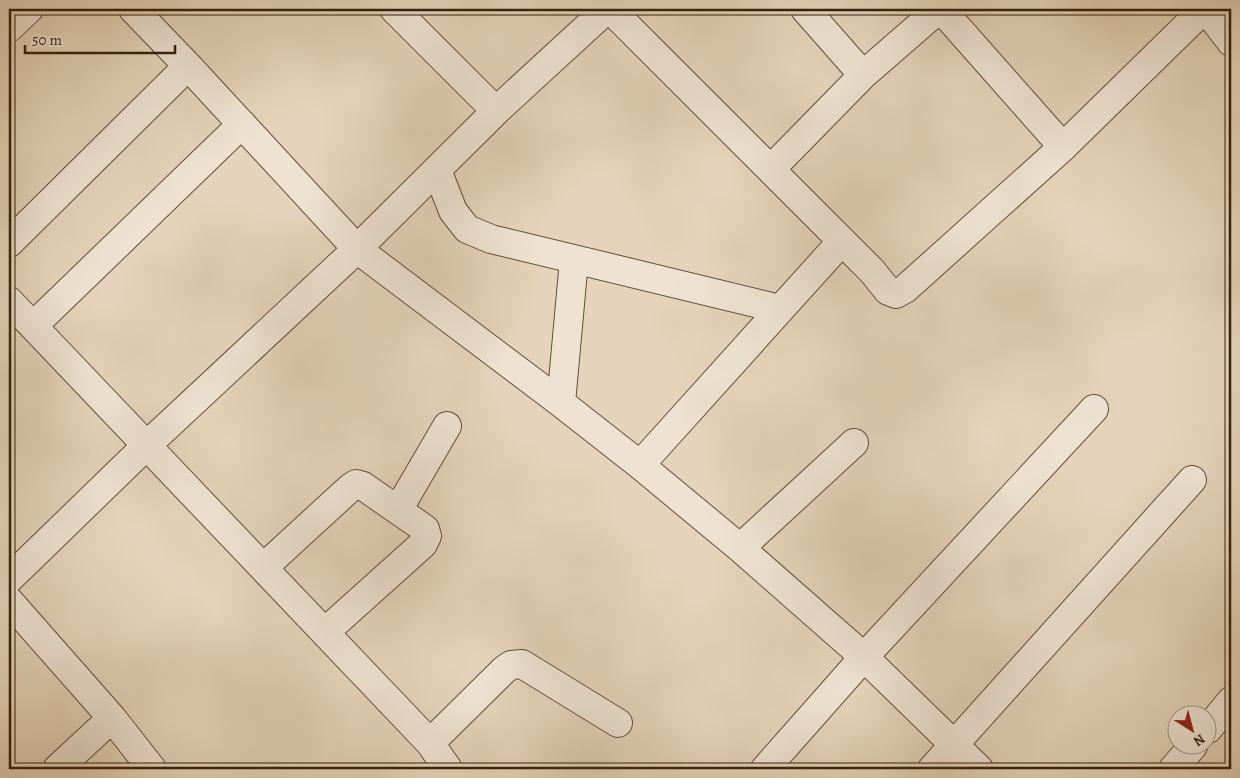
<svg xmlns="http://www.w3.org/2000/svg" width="1240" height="778" font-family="Alegreya,serif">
<rect width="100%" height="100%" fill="#e5d4bb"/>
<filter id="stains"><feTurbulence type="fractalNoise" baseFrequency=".004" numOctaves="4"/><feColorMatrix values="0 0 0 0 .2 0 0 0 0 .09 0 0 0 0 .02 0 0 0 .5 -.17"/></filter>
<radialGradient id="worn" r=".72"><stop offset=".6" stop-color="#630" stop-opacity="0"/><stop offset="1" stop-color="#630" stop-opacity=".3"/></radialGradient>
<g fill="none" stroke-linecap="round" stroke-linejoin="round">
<defs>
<path id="minor" d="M133 9 188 66 357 249 561 403 640 465 740 548 864 657 979 769
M610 9 872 271 888 291 896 294 905 289 1063 147 1204 9
M805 9 863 75
M941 9 1063 147
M1206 9 1231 42
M9 28 29 9
M496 111 607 9
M771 169 863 75 939 9
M437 170 453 211 467 229 491 239 780 309
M9 243 188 66
M9 301C149 448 290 595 430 743L448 769
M33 326 242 124
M561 403 574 260
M640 465 842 241
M398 510 447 426
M740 548 854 443
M264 567 350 488 356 484 363 486 425 529 427 536 423 544 325 632
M9 579 146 446 357 249 496 111 394 9
M9 601 112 718 152 769
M1208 729 1231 701
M430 743 504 670 511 665 522 664 618 723
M57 769 112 718
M765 769 864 657 1094 409
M932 769 1192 480
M1173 769 1193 746"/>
</defs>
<use href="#minor" stroke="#624c38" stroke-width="30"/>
<use href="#minor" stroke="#eee3d3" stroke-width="28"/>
</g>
<rect width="1240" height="778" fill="none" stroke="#e5d4bb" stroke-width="30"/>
<rect x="10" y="10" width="1220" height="758" fill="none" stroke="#371f0c" stroke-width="2.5"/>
<rect x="15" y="15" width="1210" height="748" fill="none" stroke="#371f0c"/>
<g transform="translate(1192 730) rotate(144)"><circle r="24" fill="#eee3d3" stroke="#a59583"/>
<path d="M0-4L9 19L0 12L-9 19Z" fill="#8f2418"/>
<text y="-8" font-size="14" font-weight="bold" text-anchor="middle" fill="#371f0c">N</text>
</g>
<path d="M25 45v8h150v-8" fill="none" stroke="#371f0c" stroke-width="2.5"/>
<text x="32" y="45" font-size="15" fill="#371f0c" stroke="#eee3d3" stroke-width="4" paint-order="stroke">50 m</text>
<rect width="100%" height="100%" filter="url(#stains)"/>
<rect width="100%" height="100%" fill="url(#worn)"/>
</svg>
